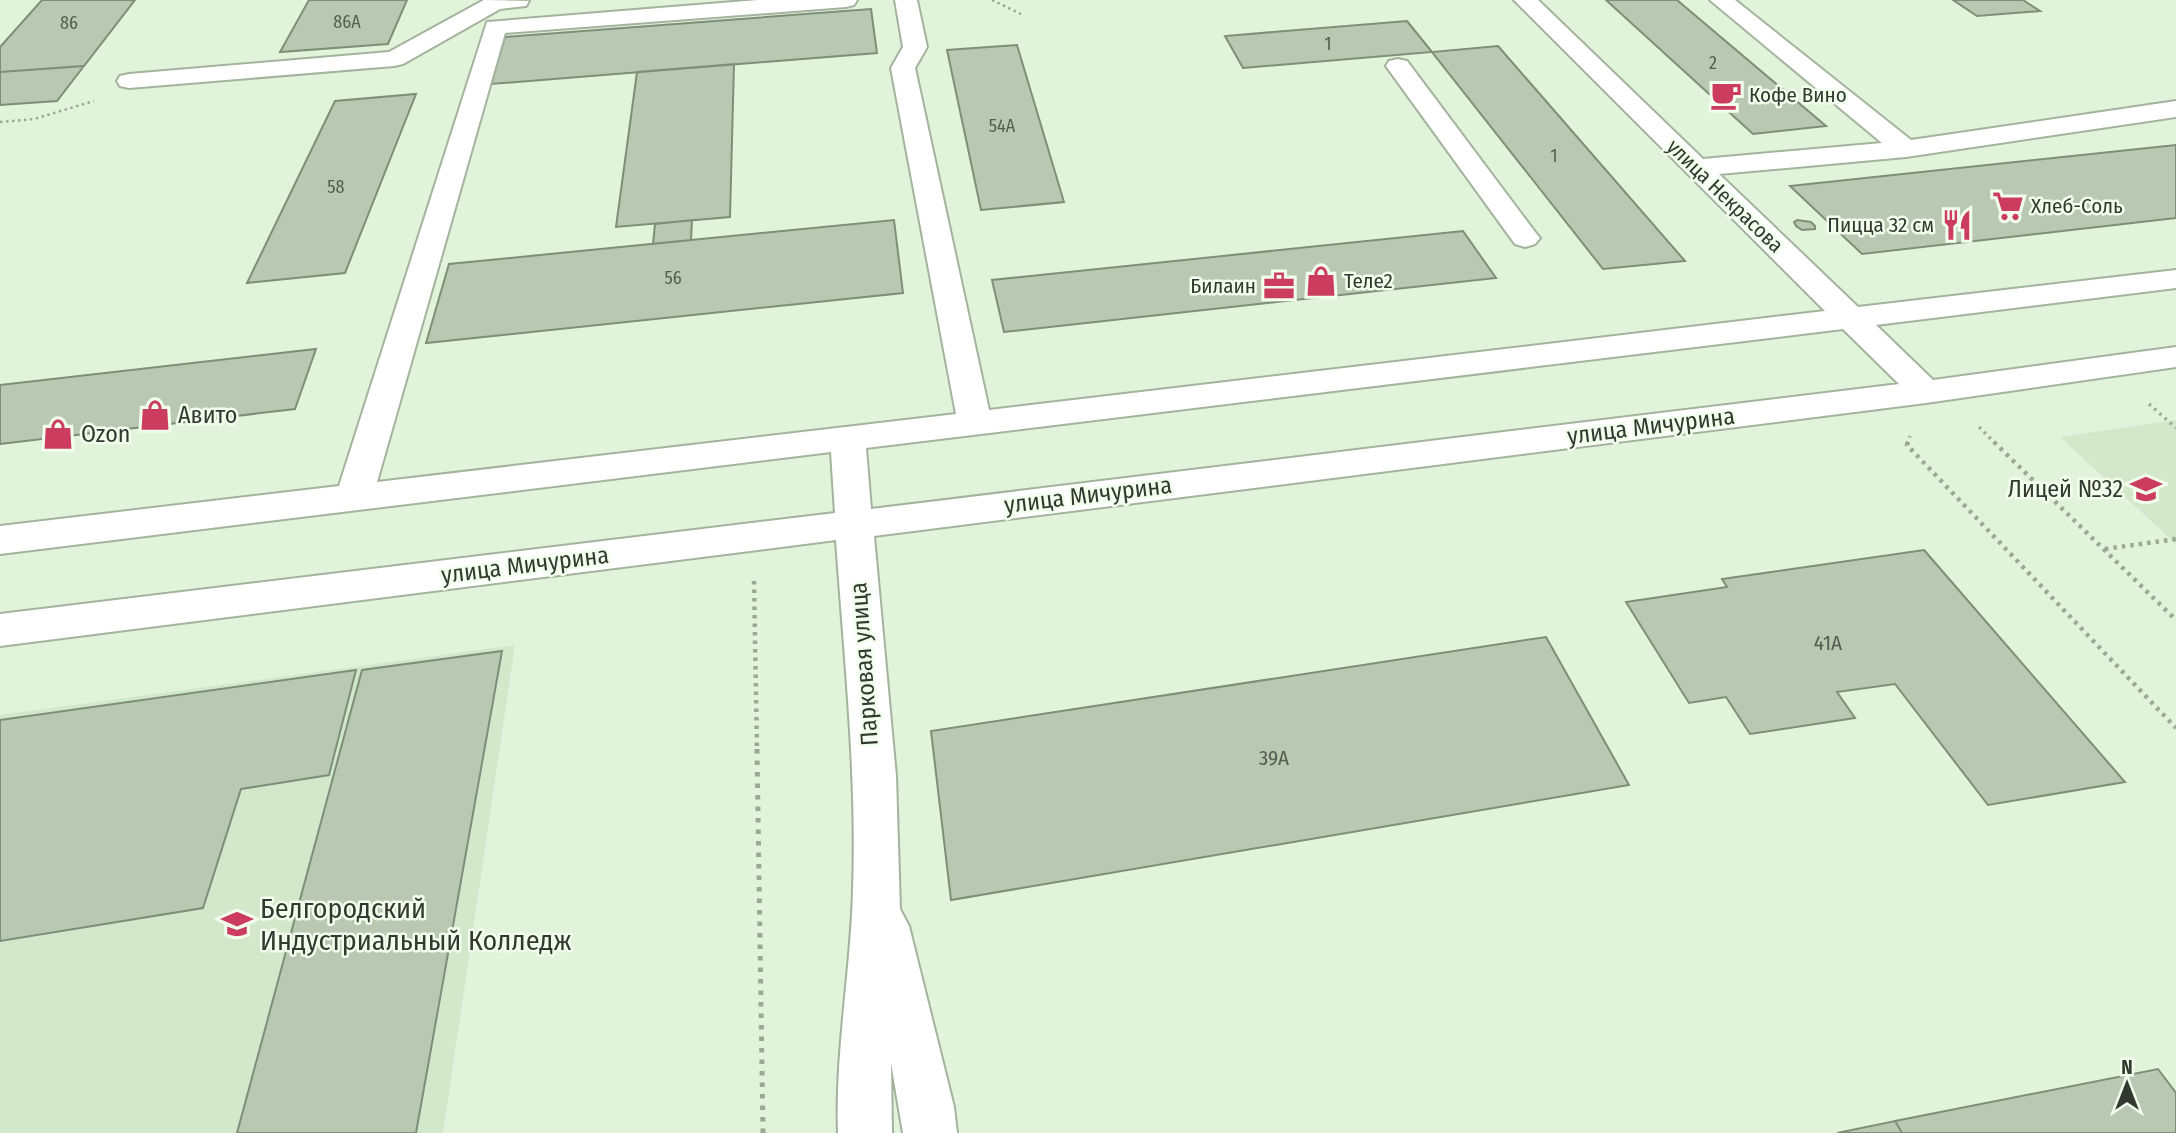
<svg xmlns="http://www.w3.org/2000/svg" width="2176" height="1133" font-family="'Fira Sans Condensed',sans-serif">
<rect width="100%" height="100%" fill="#e2f3db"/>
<path fill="#d3e8ca" d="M2176 420V544L2060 437Z
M515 645 443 1133H0V715Z"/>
<path fill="#b8c8b2" stroke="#7f8e78" stroke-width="2" d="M42 0H135L84 66 0 72V47Z
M309 0H407L388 44 280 52Z
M1606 0H1677L1826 126 1753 134Z
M1953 0H2023L2040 11 1977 16Z
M871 9 877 53 491 84 505 37Z
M1407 21 1432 52 1243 68 1225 36Z
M1017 45 1064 202 981 210 947 50Z
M1498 46 1685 261 1603 269 1432 52Z
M734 64 730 217 616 227 637 72Z
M84 66 57 101 0 105V72Z
M416 94 345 273 247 283 335 101Z
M2176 145V218L1862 254 1790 186Z
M692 220 691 240 653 244 655 224Z
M894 220 903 293 426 343 449 264Z
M1797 220 1811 222 1815 226V229L1802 230 1796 226 1794 222Z
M1463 231 1496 278 1004 332 992 280Z
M316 349 295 409 0 444V385Z
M1924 550 2125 782 1988 805 1895 684 1837 692 1855 718 1750 734 1726 697 1689 703 1626 602 1727 587 1722 579Z
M1546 637 1629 785 951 900 931 731Z
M502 651 416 1133H237L362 670Z
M356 670 329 775 241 789 203 908 0 941V720Z
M2158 1069 2176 1093V1133H1902L1895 1121Z
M1895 1121 1902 1133H1837Z"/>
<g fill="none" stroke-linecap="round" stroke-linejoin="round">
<defs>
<path id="minor" d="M484 0 529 1 526 6 500 9 403 64 394 66 129 88 120 86 117 81 120 76 129 74 389 52Z
M758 0H857L854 5 846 7 505 33 377 482 956 414 891 68 903 47 895 0H917L927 47 915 68 989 410 1825 311 1514 0H1538L1703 159 1882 143 1710 0H1735L1911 140 2176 101V117L1906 157 1719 174 1858 307 2176 270V288L1876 325 1933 380 2176 347V367L1926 403 874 536 896 776 900 909 909 926 954 1107 957 1133H903L891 1063 892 1133H838C835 1051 851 971 853 890 857 773 844 656 836 540L0 646V614L835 513 831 452 0 554V526L339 486 487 22ZM1843 329 1899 384 871 509 866 448Z
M1398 59 1407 61 1535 232 1540 238 1535 244 1525 247 1515 244 1386 66 1389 61Z"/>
</defs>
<use href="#minor" stroke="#a4b39d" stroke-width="4"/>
<path stroke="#9ba896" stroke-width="2.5" stroke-dasharray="2.5 3.5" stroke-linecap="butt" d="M992 0 1021 14
M0 122 34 119 94 101"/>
<path stroke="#9ba896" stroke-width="3.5" stroke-dasharray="2.5 4.5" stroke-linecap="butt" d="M2149 404 2176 428
M1979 427 1996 444
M1907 444 1910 436"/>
<path stroke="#9ba896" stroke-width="4.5" stroke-dasharray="3.5 5" stroke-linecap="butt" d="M1908 442 1907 445 2176 728
M1994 442 2176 620
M2105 549 2176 539
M754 581 757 751"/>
<path stroke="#9ba896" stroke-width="5" stroke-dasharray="4.5 7" stroke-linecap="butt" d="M757 749 763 1133"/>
<use href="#minor" fill="#fff" fill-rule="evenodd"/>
</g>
<defs>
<symbol id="cafe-bare" viewBox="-9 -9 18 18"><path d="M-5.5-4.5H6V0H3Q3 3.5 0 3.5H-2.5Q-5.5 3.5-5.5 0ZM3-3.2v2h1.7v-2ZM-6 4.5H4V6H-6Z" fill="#cb3c5f" stroke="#f2ffec" stroke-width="2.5" paint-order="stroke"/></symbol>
<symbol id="supermarket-bare" viewBox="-9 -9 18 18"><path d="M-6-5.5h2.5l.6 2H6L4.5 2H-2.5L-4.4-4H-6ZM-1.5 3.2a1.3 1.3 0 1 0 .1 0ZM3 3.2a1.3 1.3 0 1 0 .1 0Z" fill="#cb3c5f" stroke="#f2ffec" stroke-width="2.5" paint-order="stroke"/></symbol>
<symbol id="restaurant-bare" viewBox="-9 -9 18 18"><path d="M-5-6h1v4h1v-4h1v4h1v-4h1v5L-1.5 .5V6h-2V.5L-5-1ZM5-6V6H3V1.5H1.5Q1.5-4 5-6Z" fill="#cb3c5f" stroke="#f2ffec" stroke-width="2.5" paint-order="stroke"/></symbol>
<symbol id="shop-bare" viewBox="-9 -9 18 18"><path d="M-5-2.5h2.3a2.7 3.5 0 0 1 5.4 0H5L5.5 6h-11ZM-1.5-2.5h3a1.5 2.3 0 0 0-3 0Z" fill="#cb3c5f" stroke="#f2ffec" stroke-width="2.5" paint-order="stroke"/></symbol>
<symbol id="office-bare" viewBox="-9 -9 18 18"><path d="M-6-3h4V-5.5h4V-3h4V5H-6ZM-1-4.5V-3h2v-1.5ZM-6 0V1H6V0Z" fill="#cb3c5f" stroke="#f2ffec" stroke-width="2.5" paint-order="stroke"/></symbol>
<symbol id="school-bare" viewBox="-9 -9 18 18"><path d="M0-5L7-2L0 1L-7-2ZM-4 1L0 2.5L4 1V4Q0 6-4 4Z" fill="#cb3c5f" stroke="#f2ffec" stroke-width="2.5" paint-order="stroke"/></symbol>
<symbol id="university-bare" viewBox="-9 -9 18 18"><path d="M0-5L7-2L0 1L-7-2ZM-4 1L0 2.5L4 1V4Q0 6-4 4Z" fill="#cb3c5f" stroke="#f2ffec" stroke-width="2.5" paint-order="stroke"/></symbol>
</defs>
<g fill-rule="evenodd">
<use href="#cafe-bare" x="1704" y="73" width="44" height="44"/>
<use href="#supermarket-bare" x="1986" y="184" width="44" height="44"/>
<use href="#restaurant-bare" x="1935" y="203" width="44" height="44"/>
<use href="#shop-bare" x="1299" y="259" width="44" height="44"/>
<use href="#office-bare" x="1257" y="264" width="44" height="44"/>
<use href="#shop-bare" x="133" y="393" width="44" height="44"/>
<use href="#shop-bare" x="36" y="412" width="44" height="44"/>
<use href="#school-bare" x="2124" y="467" width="44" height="44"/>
<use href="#university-bare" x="215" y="902" width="44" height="44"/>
</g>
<g text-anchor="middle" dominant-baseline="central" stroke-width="5" stroke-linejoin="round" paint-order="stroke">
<g font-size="18" fill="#545d50">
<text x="347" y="22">86А</text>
<text x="69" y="23">86</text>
<text x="1328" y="44">1</text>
<text x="1713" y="63">2</text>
<text x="1002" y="126">54А</text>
<text x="1554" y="156">1</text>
<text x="336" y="187">58</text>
<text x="673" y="278">56</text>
</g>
<g font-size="21" fill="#323930" stroke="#f2ffec" text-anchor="start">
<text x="1749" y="95">Кофе Вино</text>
<text x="2031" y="206">Хлеб-Соль</text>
<text x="1934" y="225" text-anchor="end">Пицца 32 см</text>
<text x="1344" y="281">Теле2</text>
<text x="1256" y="286" text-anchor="end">Билаин</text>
</g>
<g font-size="21" fill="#323930" stroke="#f2ffec">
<text transform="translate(1725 196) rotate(44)">улица Некрасова</text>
</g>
<g font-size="21" fill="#545d50">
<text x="1828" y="643">41А</text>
<text x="1274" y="758">39А</text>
</g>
<g font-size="24" fill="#323930" stroke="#f2ffec" text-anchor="start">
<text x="178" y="415">Авито</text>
<text x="81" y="434">Ozon</text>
<text x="2123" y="489" text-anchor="end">Лицей №32</text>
</g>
<g font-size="24" fill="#323930" stroke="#f2ffec">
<text transform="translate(1651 426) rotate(-7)">улица Мичурина</text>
<text transform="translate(1088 495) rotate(-7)">улица Мичурина</text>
<text transform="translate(525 565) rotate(-7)">улица Мичурина</text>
<text transform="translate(864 664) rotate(-94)">Парковая улица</text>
</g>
<g font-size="28" fill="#323930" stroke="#f2ffec" text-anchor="start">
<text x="260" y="908">Белгородский<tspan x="260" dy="32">Индустриальный Колледж</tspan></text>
</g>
</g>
<g transform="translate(2127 1084)" stroke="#f2ffec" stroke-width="5" paint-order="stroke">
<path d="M0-5L12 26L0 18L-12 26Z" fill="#323930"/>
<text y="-10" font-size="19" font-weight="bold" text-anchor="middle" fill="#323930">N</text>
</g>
</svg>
